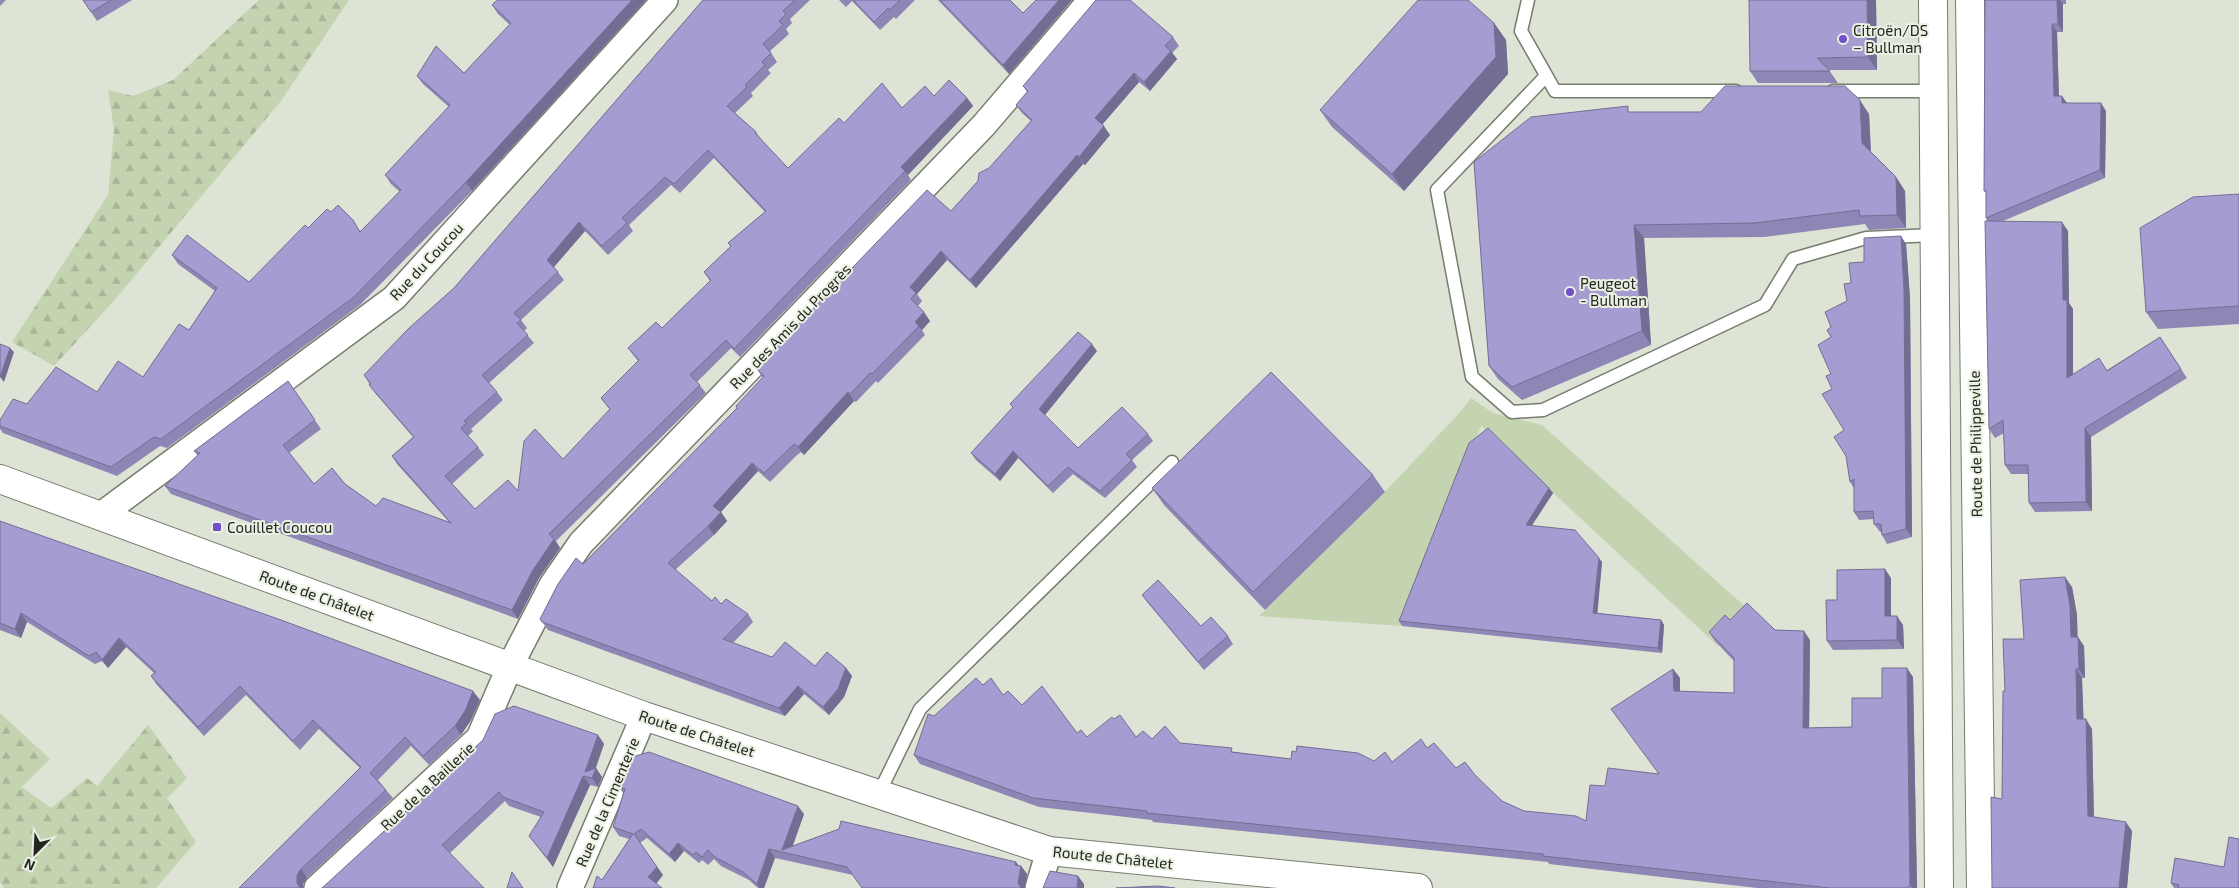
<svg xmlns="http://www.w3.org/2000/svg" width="2239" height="888" font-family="'Exo 2',sans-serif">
<defs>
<pattern id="forest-firs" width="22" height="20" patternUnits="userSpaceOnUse" patternTransform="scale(1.25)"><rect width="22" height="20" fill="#c4d4b0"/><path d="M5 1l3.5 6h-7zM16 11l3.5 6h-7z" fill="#a8b697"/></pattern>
</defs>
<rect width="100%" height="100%" fill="#dde4d5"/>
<path fill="#c4d4b0" d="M1471 398 1493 413 1542 425 1749 610 1718 646 1481 426 1402 626 1259 616 1383 494 1462 410Z"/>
<path fill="url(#forest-firs)" d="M259 0H349L281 101 113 302 54 366 12 342 108 195 114 129 108 90 133 96 173 80Z
M0 713 50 759 22 787 51 808 87 778 97 786 148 725 187 778 167 798 196 842 156 888H4L0 882Z"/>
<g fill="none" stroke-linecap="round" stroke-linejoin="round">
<defs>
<path id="lane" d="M1528 0 1521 31 1555 91H1736
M1546 76 1437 190 1472 377 1512 412 1543 410 1765 305 1793 259 1866 238 1934 235
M1833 91H1933
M879 793 920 709 1172 462"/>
<path id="street" d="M101 515 394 298 665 0
M317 888 479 738 510 666 552 585 581 543 984 125 1091 0
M570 888 644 716
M1038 888 1049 851"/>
<path id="secondary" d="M0 479 644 716 1049 851 1418 888"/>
<path id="primary" d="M1933 0 1939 888
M1970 0 1981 888"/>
</defs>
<use href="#lane" stroke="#767c6f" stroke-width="15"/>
<use href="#street" stroke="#767c6f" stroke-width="28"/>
<use href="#secondary" stroke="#767c6f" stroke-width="30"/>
<use href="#primary" stroke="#767c6f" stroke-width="30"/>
<use href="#lane" stroke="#fff" stroke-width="12"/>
<use href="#street" stroke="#fff" stroke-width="25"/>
<use href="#secondary" stroke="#fff" stroke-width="28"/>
<use href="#primary" stroke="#fff" stroke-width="28"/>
</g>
<path fill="#8e86b5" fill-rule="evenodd" d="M0 0H6L0 6Z
M83 0H132L97 21Z
M646 0 472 191 360 305 167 448 160 446 117 476 3 433 0 429V420L27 404 97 392 143 377 189 330 215 291 178 264 172 255 249 282 308 228 331 212 361 231 400 192 391 184 385 175 449 107 423 84 417 76 464 73 510 25 498 14 492 5Z
M703 0H810L790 19 792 23 786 29 789 34 770 51 777 62 768 70 771 73 751 93 753 96 735 113 756 132 762 141 788 168 844 123 902 108 934 96 967 98 973 106 908 175 911 180 740 357 731 348 697 382 706 393 556 541 560 548 539 578 518 619 171 494 165 486 198 456 194 451 288 381 321 429 289 453 314 484H345L376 506 449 522 397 464 392 456 413 437 375 393 364 375 454 288ZM714 158 765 212 728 243 731 247 704 272 710 281 662 328 628 348 638 361 601 398 610 410 563 459 518 491 475 509 452 484 484 455 478 447 468 436 473 431 471 429 503 400 497 392 489 383 534 343 524 331 527 328 521 320 564 280 554 267 585 231 608 255 633 231 629 225 671 185 680 193Z
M839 0H915L896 19 894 17 880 30 852 1 846 7Z
M938 0H1010L1023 13 1036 0H1072L1009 74Z
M1876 0 1877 70H1829L1838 83H1758L1750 71Z
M1985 0H2066V4H2063V32H2057L2059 96 2067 103 2106 111 2105 178 2003 221 2068 231 2069 303 2073 309V374L2107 370 2160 337 2187 378 2091 437 2092 511 2035 512 2029 503 2028 474H2011L2005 465 2004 433 1995 438 1989 429 1988 221 1986 218V193L1984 191Z
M1494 23 1506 40 1508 74 1404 191 1332 127 1320 110Z
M1173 37 1179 46 1172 53 1177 59 1150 91 1139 82 1102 125 1110 135 1085 165 1083 164 976 288 947 260 917 294 922 301 918 306 930 321 922 330 925 335 878 383 876 381 856 402 854 401 804 455 801 452 796 456 770 482 758 471 721 512 727 521 714 535 675 570 712 601 721 604 748 614 753 622 733 643 772 657 815 666 846 668 852 676 844 697 829 715 804 694 785 716 548 630 540 619 583 564 737 408 763 378 756 368 951 211 1031 121 1022 113 1016 105 1027 92 1023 86Z
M1632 112 1869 114 1871 152 1896 177 1905 191 1906 228 1869 230 1865 224 1764 237 1644 238 1651 345 1522 400 1498 379 1489 366Z
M2239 194V324L2158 329 2146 312Z
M1906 244 1910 298 1912 537 1887 544 1882 535 1881 532H1880L1874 524V519L1859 520 1854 512V488L1850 482 1844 430 1832 389 1831 374V337L1847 301 1851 283 1864 262Z
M1097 351 1045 415 1078 448 1148 434 1153 441 1132 460 1137 467 1105 498 1073 474 1053 493 1018 458 1000 481 976 460 971 453 1013 407 1010 404Z
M1373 475 1385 492 1265 610 1164 505 1152 488Z
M1549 488 1553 493 1532 525 1602 562 1597 613 1661 620 1664 625 1662 653 1402 626 1399 621Z
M0 521 480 700 471 720 461 735 429 765 411 746 378 780 386 790 393 798 307 878 303 884 239 888 360 768 319 729 300 750 246 695 204 736 157 685 151 676 154 673 126 647 108 668 102 661 95 664 27 622 21 638 0 630Z
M1891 578V616L1903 625 1904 649 1833 650 1827 641 1837 600Z
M2072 587 2077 615V637L2084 646 2085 678H2082L2083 719 2092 729 2094 817 2132 831 2127 888H1992L2002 799 2005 691 2024 639Z
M1142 595 1201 626 1228 636 1233 644 1204 670 1148 603Z
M1730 620 1775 630 1810 640 1809 728 1852 727 1882 698 1913 677 1917 888H1757L1549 864 1548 862 1153 822 1152 820 1039 807 920 764 914 755 934 716 983 685 1077 733 1087 737H1136L1180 743 1235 752 1291 759 1392 762 1427 748 1456 768 1475 776 1502 801 1524 811 1586 821 1605 786 1659 774 1673 669 1680 678V692L1734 693V661L1715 641 1709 632Z
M598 735 604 744 596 768 602 777 598 787 590 785 553 867 529 836 541 817 509 806 505 801 450 853 410 811Z
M619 787 804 814 792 846 1016 862 1018 865 1021 866 1027 874 1025 888H862L853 875 775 858 764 888H758L749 880 721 866 714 859 708 865 702 860 699 863 684 851 675 862 647 838 640 843 663 875 656 884 602 880 629 839 619 836 613 827 623 793Z
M2171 883 2239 888H2174Z"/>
<path fill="#746d93" d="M632 0H646L472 191 466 182Z
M1059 0H1072L1009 74 1003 65Z
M1867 0H1876L1877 70 1868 57Z
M2057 0H2060L2063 4V32L2058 24Z
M1494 23 1506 40 1508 74 1404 191 1392 174Z
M2052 24 2057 32 2059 103 2054 96Z
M1171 51 1177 59 1150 91 1144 82Z
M1134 73 1139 82 1100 127 1095 118Z
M2062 96 2067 103H2062Z
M967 98 973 106 908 175 901 167Z
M1860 100 1869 114 1871 157 1862 143Z
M2101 103 2106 111 2105 178 2100 170Z
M1104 126 1110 135 1085 165 1079 157Z
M1077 155 1083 164 976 288 970 280Z
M1896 177 1905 191 1906 228 1897 215Z
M579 222 585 231 553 268 547 260Z
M2062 222 2068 231 2069 303 2073 309V387L2067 378 2063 300Z
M1634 225 1644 238 1651 345 1642 331Z
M1901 236 1906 244 1910 298 1912 537 1906 529Z
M941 251 947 260 917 294 910 287Z
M924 312 930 321 922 330 915 322Z
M1092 344 1097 351 1044 416 1039 409Z
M10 348 14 352 4 382 0 377Z
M848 392 854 401 804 455 798 447Z
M2085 428 2091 437 2092 511 2086 502Z
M1013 451 1018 458 1000 481 995 474Z
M752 463 758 471 719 514 713 506Z
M1549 488 1553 493 1529 530 1526 525Z
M721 512 727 521 714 535 708 526Z
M554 539 560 548 539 578 518 619 512 610 533 570Z
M1599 558 1602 562 1597 618 1593 613Z
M1885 569 1891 578V625L1885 616Z
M2065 577 2072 587 2077 615 2078 646 2071 637Z
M21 613 27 622 21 638 15 629Z
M1897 616 1903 625 1904 649 1897 640Z
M1661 620 1664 625 1662 653 1658 648Z
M1804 631 1810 640 1809 737 1803 728Z
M2078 637 2084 646 2085 678 2079 669Z
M119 638 126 647 108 668 102 660Z
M846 668 852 676 844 697 829 715 823 707Z
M1907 668 1913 677 1917 888H1913L1910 885Z
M1673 669 1680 678V700L1674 691Z
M2076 669 2082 678 2084 729 2077 719Z
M798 686 804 694 785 716 779 708Z
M473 691 480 700 471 720 461 735 455 726Z
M2086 719 2092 729 2094 825 2088 816Z
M598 735 604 744 595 769 596 768 602 777 598 787 592 778 585 772Z
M583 776 590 785 553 867 547 858Z
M798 806 804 814 790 854 782 850Z
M2126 822 2132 831 2127 888H2119Z
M678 843 684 851 675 862 669 854Z
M769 849 775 858 764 888H759L757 884Z
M1016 862 1021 869V866L1027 874 1025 888H1021L1018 883 1015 865Z
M657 867 663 875 654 886 648 877Z
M301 869 307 878 303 884V888H300L297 883V875Z
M1078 876 1084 884V888H1077Z"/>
<path fill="#a59cd2" stroke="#746d93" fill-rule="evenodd" d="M83 0H111L91 12Z
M497 0H632L466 182 354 297 161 439 154 437 111 467 0 426V420L13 399 27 404 56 367 97 392 118 361 143 377 179 324 189 330 217 288 172 255 187 235 249 282 305 225 308 228 327 209 331 212 338 205 353 220 360 232 401 190 385 175 450 105 417 76 436 46 464 73 511 23 492 5Z
M703 0H795L783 11 786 14 779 21 783 25 763 44 771 53 762 62 765 65 745 85 747 87 727 106 756 132 755 133 788 168 839 118 844 123 882 83 902 108 925 86 934 96 949 80 967 98 901 167 905 171 734 349 726 340 690 375 700 385 549 534 554 539 533 570 512 610 165 486 200 453 194 451 288 381 315 420 283 445 314 484 332 468 345 484 376 506 383 498 451 523 392 456 414 437 369 385 371 384 364 375 408 329 454 288ZM708 150 766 211 728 243 731 246 704 272 711 280 662 328 656 322 628 348 639 360 601 398 610 409 563 459 535 429 524 441 518 491 508 480 475 509 445 476 478 447 461 428 467 423 464 421 497 392 482 375 528 335 517 323 521 320 514 313 558 272 547 260 579 222 602 246 627 223 622 218 665 177 674 184Z
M853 0H900L890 10 888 8 874 22Z
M940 0H1010L1023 13 1036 0H1059L1003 65Z
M1096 0H1130L1173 37 1165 46 1171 51 1144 82 1134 73 1095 118 1104 126 1079 157 1077 155 970 280 941 251 910 287 916 293 911 299 924 312 915 322 919 326 872 374 870 373 850 394 848 392 798 447 795 444 791 447 764 473 752 463 713 506 721 512 708 526 668 563 712 601 715 597 721 604 726 599 748 614 723 639 772 657 785 642 815 666 827 652 846 668 838 689 823 707 798 686 779 708 542 622 540 619 558 584 576 558 583 564 737 408 736 406 764 376 756 368 927 190 951 211 978 181 979 173 989 168 1032 120 1016 105 1028 91 1023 86Z
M1418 0H1468L1494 23 1496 57 1392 174 1320 110Z
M1749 0H1867L1868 57 1817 58 1830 71H1750Z
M1985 0H2057L2058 24H2052L2054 96H2062V103H2101L2100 170 1986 218V191H1984Z
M1725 86H1845L1860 100 1862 143 1896 177 1897 215 1860 216 1859 210 1754 223 1634 225 1642 331 1512 387 1489 366 1474 162 1531 117 1628 106V112H1701Z
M2239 194V306L2146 312 2140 228 2193 197Z
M1985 221 2062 222 2063 300H2067V378L2099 358 2107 371 2160 337 2181 369 2085 428 2086 502 2029 503 2028 465H2005L2003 420 1989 429Z
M1901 236 1904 290 1906 529 1882 535 1881 524H1874L1873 511 1854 512V479L1850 482 1846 456 1834 437 1844 430 1822 394 1832 389 1826 376 1831 374 1818 345 1831 337 1827 330 1831 327 1825 312 1847 301 1844 284 1851 283 1849 263 1864 262V238Z
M1078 332 1092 344 1039 409 1078 448 1122 407 1148 434 1126 454 1132 460 1100 491 1068 467 1048 486 1013 451 995 474 971 453 1013 407 1010 404Z
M0 344 10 348 0 377Z
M1271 372 1373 475 1253 592 1152 488Z
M1488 428 1549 488 1526 525 1575 530 1599 558 1593 613 1661 620 1658 648 1399 621 1469 443Z
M0 521 281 620 473 691 465 711 455 726 423 756 405 737 370 773 386 790 301 869 297 875V883L300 888H239L361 767 313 720 293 741 240 686 198 727 151 676 156 672 119 638 102 660 96 652 89 656 21 613 15 629 0 623Z
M1885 569V616H1897V640L1827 641 1826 600H1837V570Z
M2065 577 2070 606 2071 637H2078L2079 669H2076L2077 719H2086L2088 816 2126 822 2119 888H1992L1991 797 2002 799 2003 691H2005L2003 639H2024L2020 580Z
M1158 580 1201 626 1211 617 1228 636 1198 662 1142 595Z
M1747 603 1775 630 1804 631 1803 728 1852 727V698H1882V668H1907L1910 885 1907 888H1830L1543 856V854L1147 813V811L1033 798 914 755 928 714 934 716 976 678 983 685 991 678 1003 695 1008 691 1022 705 1042 686 1077 733 1081 730 1087 737 1112 717 1114 719 1120 715 1136 737 1143 731 1152 739 1165 726 1180 743 1232 748 1231 752 1291 759 1292 751 1296 752 1297 746 1358 753 1374 761 1385 752 1392 762 1421 739 1427 748 1434 743 1456 768 1465 762 1475 775 1502 801 1524 811 1576 816 1586 821 1590 785 1605 786 1608 768 1659 774 1611 709 1673 669 1674 691 1734 693V658L1709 632 1725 615 1730 620Z
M514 706 598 735 585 772 596 768 592 778 583 776 547 858 529 836 544 812 503 797 499 792 442 845 484 888H322L406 811H410L442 777 483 740 495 714Z
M649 752 798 806 782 850 839 829 841 821 1016 862 1015 865 1021 866 1018 883 1021 888H862L847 867 769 849 757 884 743 872 715 857 708 850 702 857 696 852 693 855 678 843 669 854 641 829 634 834 657 867 648 877 662 888H593L597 876 602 880 633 834 613 827 625 789 619 787 632 757Z
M2229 837 2239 839V888H2178L2179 885 2171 883 2175 858 2224 867Z
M1050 871 1078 876 1077 888H1043Z
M512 872 523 888H507Z
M1158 886 1175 888H1116Z"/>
<g fill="#714fc8" stroke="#eaf1e2" stroke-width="2">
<circle cx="1843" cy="39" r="5"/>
<circle cx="1570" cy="292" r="5"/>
<rect x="212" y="522" width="10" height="10" rx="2.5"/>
</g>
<g text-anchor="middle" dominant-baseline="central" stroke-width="4" stroke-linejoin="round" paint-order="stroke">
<g font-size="15" fill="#242621" stroke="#eaf1e2" text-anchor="start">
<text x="1853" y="30">Citroën/DS<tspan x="1853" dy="17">– Bullman</tspan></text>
<text x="1580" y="283">Peugeot<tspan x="1580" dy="17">- Bullman</tspan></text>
<text x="227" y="527">Couillet Coucou</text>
</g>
<g font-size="15" fill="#242621" stroke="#eaf1e2">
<text transform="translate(426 261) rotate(-47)">Rue du Coucou</text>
<text transform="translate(790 326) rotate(-46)">Rue des Amis du Progrès</text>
<text transform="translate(1975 444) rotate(-91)">Route de Philippeville</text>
<text transform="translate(317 595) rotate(20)">Route de Châtelet</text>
<text transform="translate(697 733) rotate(18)">Route de Châtelet</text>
<text transform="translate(427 786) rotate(-43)">Rue de la Baillerie</text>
<text transform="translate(607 802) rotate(-67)">Rue de la Cimenterie</text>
<text transform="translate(1113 857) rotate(6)">Route de Châtelet</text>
</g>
</g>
<g transform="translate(35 853) rotate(204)" stroke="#eaf1e2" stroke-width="4" paint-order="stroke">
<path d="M0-4L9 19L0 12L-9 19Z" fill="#242621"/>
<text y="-8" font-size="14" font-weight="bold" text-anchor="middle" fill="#242621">N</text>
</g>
</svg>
